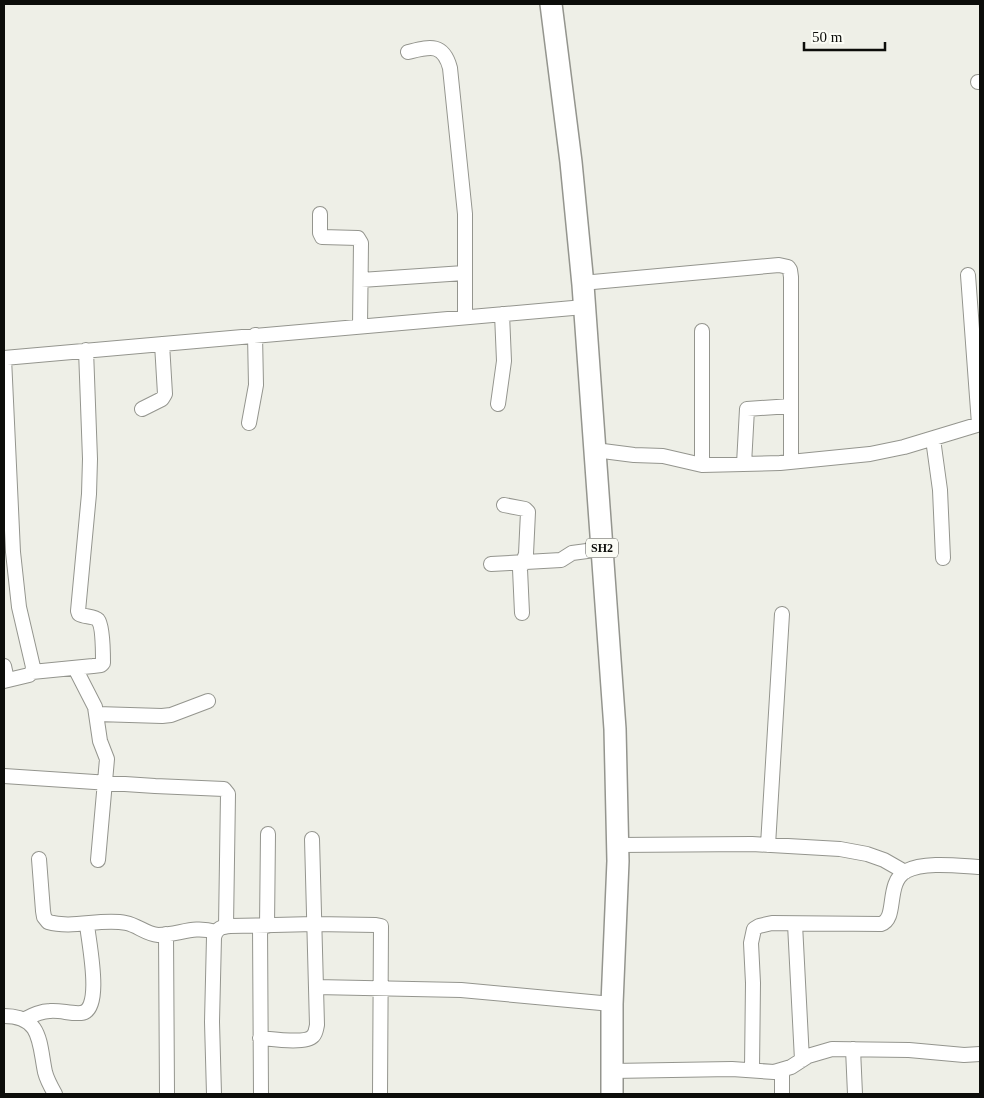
<svg xmlns="http://www.w3.org/2000/svg" width="984" height="1098" font-family="Georgia,serif">
<rect width="100%" height="100%" fill="#eeefe7"/>
<g fill="none" stroke-linecap="round" stroke-linejoin="round">
<defs>
<path id="street" d="M408 52C429 47 443 42 450 68L465 214V317
M978 82H980
M320 214V233L322 237 358 238 361 243 360 326
M968 275 979 424
M361 280 464 273
M582 283 779 265 788 267 790 270 791 277V462
M702 331V465
M4 358 584 307
M498 404 504 361 502 314
M142 409 162 399 165 394 162 344
M249 423 256 385 255 335
M933 439 940 490 943 558
M595 450 634 455 663 456 702 465 780 463 870 454 904 447 980 424
M744 464 747 409 791 406
M504 505 525 509 528 512 526 554 520 569 522 613
M491 564 561 560 572 553 602 549
M4 666 7 680
M75 668 95 707 100 741 107 759 98 860
M32 672 93 666 101 665 103 663C103 654 103 626 98 620 94 616 84 617 79 614L78 611 89 494 90 459 86 350
M4 681 29 675 32 672 33 667 19 607 13 552 4 358
M97 714 162 716 171 715 208 701
M4 776 155 786 224 789 228 794 226 926
M618 845 752 844 840 849 867 854 884 860 905 872
M768 845 782 614
M39 859 43 911 44 917 48 922C73 929 101 918 126 923 137 925 146 934 158 935 180 935 192 925 216 932
M795 924 802 1060
M260 926 261 1094
M267 926 268 834
M166 934 167 1094
M316 987 461 990 612 1004
M4 1016C42 1016 39 1043 45 1072 47 1080 51 1087 55 1094
M25 1019C33 1015 41 1011 50 1011 60 1010 71 1014 81 1013 104 1011 88 940 87 924
M260 1038C272 1039 306 1044 313 1036 316 1033 316 1029 317 1025L312 839
M853 1049 855 1094
M752 1069 753 983 751 943 754 929 759 926 772 923 881 924C898 919 885 883 906 871 925 861 960 866 980 867
M612 1071 732 1069 774 1072 791 1067 808 1056 832 1049 909 1050 964 1055 980 1054
M782 1071V1094
M214 1094 212 1022 214 937C217 928 221 927 230 926L314 924 376 925 381 926 380 1094"/>
<path id="primary" d="M551 4 571 162 583 285 615 729 618 861 612 1004V1094"/>
</defs>
<use href="#street" stroke="#94958e" stroke-width="16"/>
<use href="#primary" stroke="#94958e" stroke-width="24"/>
<use href="#street" stroke="#fff" stroke-width="14"/>
<use href="#primary" stroke="#fff" stroke-width="21"/>
</g>
<g text-anchor="middle" dominant-baseline="central" stroke-width="4" stroke-linejoin="round" paint-order="stroke">
<rect fill="#fbfcf5" stroke="#545550" stroke-width="1" x="586" y="538.5" width="32" height="19" rx="4"/>
<g font-size="12" font-weight="bold" fill="#0c0d0a">
<text x="602" y="548">SH2</text>
</g>
</g>
<rect width="984" height="1098" fill="none" stroke="#0c0d0a" stroke-width="10"/>
<path d="M804 42v8h81v-8" fill="none" stroke="#0c0d0a" stroke-width="2.5"/>
<text x="812" y="42" font-size="15" fill="#0c0d0a" stroke="#fbfcf5" stroke-width="4" paint-order="stroke">50 m</text>
</svg>
